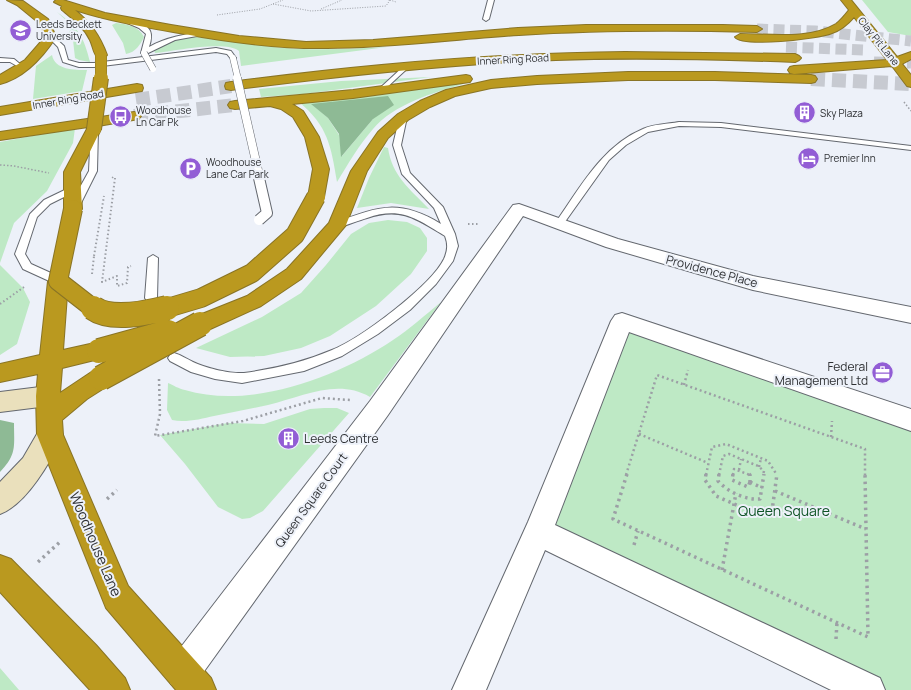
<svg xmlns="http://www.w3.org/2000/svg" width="911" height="690" font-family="Manrope,sans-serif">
<rect width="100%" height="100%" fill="#edf1f9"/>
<path fill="#bee9c5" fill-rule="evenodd" d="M862 0H911V36L888 32Z
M57 12C78 27 84 37 90 62L79 60 75 58 73 40 69 33 71 28 68 22Z
M116 23C126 24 139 26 144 37 140 45 136 52 126 54L123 43 112 25Z
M193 37C220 37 247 44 274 47 312 51 349 49 387 47L241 66 239 51C226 40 174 51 155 53L154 50C164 41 179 38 193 37Z
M52 55C55 70 74 70 87 70L82 91 33 99 36 66Z
M431 77 304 94 261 97 259 89 341 81Z
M462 82 463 84C433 93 394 104 373 129 359 145 348 164 337 182 331 146 328 126 299 102ZM312 104 373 119 342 156 339 135 328 118Z
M75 128 73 143 47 191 14 223 0 263V142Z
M384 147 388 148C392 176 410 189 429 209L391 203 357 208 369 178Z
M388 220 407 222 420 228 427 238V251L411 274 376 306 330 336 301 348 264 356 230 357 196 348 262 317 301 293 326 265 351 234 369 223Z
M0 265 23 288 30 302 17 344 0 355Z
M441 302 370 397C337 378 302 397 268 405 250 409 232 412 214 416 201 419 185 423 172 420L167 410 168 383C173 385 179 389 185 390 251 410 338 377 393 340 410 329 425 315 441 302Z
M622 321 911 420V690H868L538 532Z
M324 408H337L349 413 263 511 250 518 242 519 218 507 185 464 160 435 228 423 264 424 310 409Z
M0 668 19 690H0Z"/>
<path fill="#8eba95" d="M388 96 394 105 373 119 341 157 339 134 328 118 311 104Z
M0 420 14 423C14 447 17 454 0 472Z"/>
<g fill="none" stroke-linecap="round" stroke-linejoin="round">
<path stroke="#c7cad1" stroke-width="11" stroke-dasharray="11 5.5" stroke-linecap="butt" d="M757 29 815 31 911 41
M786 47 863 50
M874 62 911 63"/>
<path stroke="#c7cad1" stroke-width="14" stroke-dasharray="14 7" stroke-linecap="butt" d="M811 79 911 84
M136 100 231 86
M134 116 235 105"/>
<defs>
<path id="lane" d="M488 0H494L489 19 486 21 483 19Z
M127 19C145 25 156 26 149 47 167 37 185 34 205 32L208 34 175 40 144 55 141 53 146 34 139 28 125 22 124 21Z
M49 36H53L64 46 68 60 79 63H94L216 48 231 51 236 58 231 59 227 54 216 52 94 67H79L63 62 58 47 49 38Z
M0 58 14 59 20 64 17 66 10 62H0Z
M405 65 410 66 383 91H379V89Z
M400 115H406L407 117 401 145 410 173 443 207 455 234 458 246 453 261 436 284 410 310 378 334 342 356 304 371 242 383 215 379 191 372 170 361 168 358 170 355 174 353C181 355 187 359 193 362 205 368 231 374 244 373 273 369 304 362 332 350 360 339 431 286 444 259 448 250 448 244 445 236 417 219 401 206 367 218 357 221 347 225 337 228L332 225 334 223C378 207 398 198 441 224L434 208 402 174 393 145Z
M679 122 721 123 911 146V150L721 127 679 126 648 132 626 145 609 160 562 226H556L554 224 556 222C580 188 602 146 643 129 653 124 668 124 679 122Z
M91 127H97L98 129 97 171 79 207 74 210 69 207 89 171Z
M73 186 77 189 76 191 50 204 37 217 25 254 31 264 62 278 63 281 62 284 58 285 23 269 15 254 30 214 44 200Z
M153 255 158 258 157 298 155 301H147L145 298 148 258Z"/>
<path id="street" d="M519 204 618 239 753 276 911 307V323L753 290 606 247 523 216 388 415 195 684 183 689 171 684 166 672 171 660 370 401 513 205Z
M622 313 911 409V431L629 332 555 525 880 678 885 690H831L545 550 486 690H452L528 522 611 321 615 315Z"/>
<path id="secondary" d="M48 386 56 389 60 396 56 403 48 406 0 412V392Z
M50 424 59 427 63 435C51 461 27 504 0 514V482L23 458 41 427Z"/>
<path id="highway" d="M7 0 23 1 48 19 56 37C43 57 24 78 0 84V75L25 60 45 37 39 23 17 5Z
M56 0H63L105 13 171 25 239 36 306 42 373 40 518 28 586 25H723L757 26 762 29 757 32C678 30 598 30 519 35 455 39 391 48 327 48 277 49 228 42 179 33 144 27 109 21 75 10 91 23 100 36 107 55L105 57H97C93 52 93 46 90 40 84 27 73 19 62 10L61 8 62 6 54 2Z
M841 0H851L897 57 911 52V59L902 64 911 75V87L907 86 892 66 794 74 790 73 788 70 790 67 794 66 887 60 854 17C848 24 841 30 832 33 818 39 742 47 735 37L740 34C770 34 809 40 836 24 841 20 845 15 849 10Z
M625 52 795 54 799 56 801 58 799 60 795 62C715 59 636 57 556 60 447 64 339 76 231 90L226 89 225 86 226 83 231 82C362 65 493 53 625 52Z
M628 72H715L811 75 815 76 817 79 815 82 811 83 715 80H628L537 84 491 88 455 96 430 107 408 120 388 138 367 171 346 225 301 279 261 306 208 330 200 332 192 330 189 324 192 318 247 296 287 269 329 223 351 171 378 132 398 114 420 101 446 90 491 80 537 76Z
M466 75 470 76 472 79 470 82 353 98 292 104 303 111 319 137 329 169 324 197 322 201 316 202 310 201 308 197 313 169 305 137 293 117 281 109 270 106 235 109 230 108 228 105 230 102 235 101 353 90Z
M137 84 142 85 143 88 142 91 0 115V107Z
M134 112 139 113 141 116 139 119 98 126 101 129 80 172 82 209 79 213 73 214 67 213 64 209V172L88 127 0 140V132Z
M58 274 65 276 68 281 63 350 99 342 107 345 110 351 107 357 62 368 60 393 93 371 101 369 109 371 113 378 109 385 87 399 62 420 63 435 128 586 211 678 216 690H176L106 608 37 435 36 396 38 374 0 382V364L40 355 48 281 51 276Z
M0 555 11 559 96 645 125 678 130 690H90L0 592Z"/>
</defs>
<use href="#lane" stroke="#64686f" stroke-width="2"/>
<use href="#street" stroke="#64686f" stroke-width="2"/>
<use href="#secondary" stroke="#64686f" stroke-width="2"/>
<use href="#highway" stroke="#897426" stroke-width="2"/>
<path stroke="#9c9fa5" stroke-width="1" stroke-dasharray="1 1.5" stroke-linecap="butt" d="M390 0 396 2
M273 4 311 11 386 6 390 0H388
M321 9 342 0
M217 15 260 9 283 0"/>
<path stroke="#9c9fa5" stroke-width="1.5" stroke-dasharray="1.5 2" stroke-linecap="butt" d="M904 102 911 111
M0 165 14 166 49 173
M112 177 115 179"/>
<path stroke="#9c9fa5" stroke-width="2" stroke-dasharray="1.5 2.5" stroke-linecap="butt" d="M115 178 102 282 117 276V286L127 283 128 267 131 266
M468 224H479
M94 256 104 196
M0 304 24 287"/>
<path stroke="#9c9fa5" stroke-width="2.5" stroke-dasharray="2 3" stroke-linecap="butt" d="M159 379 160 414 155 436 243 421 322 398 350 400
M684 385 688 370
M639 434 708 463
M831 437 832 421
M759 467 761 458
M739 470 741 459
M626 475 657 375 865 449V475
M706 475 712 447 726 444 768 461 777 475
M719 475 723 456 729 454 758 466 764 471 763 475
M733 475 734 469 750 475"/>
<path stroke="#9c9fa5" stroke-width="3.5" stroke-dasharray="2.5 4" stroke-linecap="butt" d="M627 474 613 519 868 637 865 474
M706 474 705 480 716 496 757 514 772 511 777 474
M719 474 718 481C728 492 745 500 760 499L764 474
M733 474 732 480 748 487 750 482
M749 474 750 475V482
M750 482 762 488
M775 491 866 529
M107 499 117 490
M634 545 638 531
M38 562 61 541
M722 570 736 493
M836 639 837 622"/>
<use href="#lane" fill="#fff" fill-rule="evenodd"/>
<use href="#street" fill="#fff" fill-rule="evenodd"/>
<use href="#secondary" fill="#eae0bc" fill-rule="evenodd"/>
<use href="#highway" fill="#ba991f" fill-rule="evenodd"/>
<defs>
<path id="lane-bridge-far2" d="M144 53 153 69
M233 58 238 79"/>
<path id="lane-bridge-far1" d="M237 78 260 179"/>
<path id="lane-bridge" d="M259 220 267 213 259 178"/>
<path id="highway-bridge-far3" d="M101 55V79"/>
<path id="highway-bridge-far2" d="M94 129 101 78"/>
<path id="highway-bridge-far1" d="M73 209 58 281 94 309
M164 309 201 298 252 273 295 235 316 197"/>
<path id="highway-bridge" d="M93 308C111 321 147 313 167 308
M99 351 168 332
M101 378 200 324"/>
</defs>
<use href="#lane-bridge-far2" stroke="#64686f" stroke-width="7" stroke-linecap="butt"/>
<use href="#lane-bridge-far1" stroke="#64686f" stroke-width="9" stroke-linecap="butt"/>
<use href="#lane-bridge" stroke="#64686f" stroke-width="12" stroke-linecap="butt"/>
<use href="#highway-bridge-far3" stroke="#897426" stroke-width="12" stroke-linecap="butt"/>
<use href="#highway-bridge-far2" stroke="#897426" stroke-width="16" stroke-linecap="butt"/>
<use href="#highway-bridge-far1" stroke="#897426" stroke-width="20" stroke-linecap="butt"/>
<use href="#highway-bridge" stroke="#897426" stroke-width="26" stroke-linecap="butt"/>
<path stroke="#9c9fa5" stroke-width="2" stroke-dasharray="1.5 2.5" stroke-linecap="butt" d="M92 274 94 256"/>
<use href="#lane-bridge-far2" stroke="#fff" stroke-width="6"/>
<use href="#lane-bridge-far1" stroke="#fff" stroke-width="8"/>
<use href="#lane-bridge" stroke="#fff" stroke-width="10"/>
<use href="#highway-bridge-far3" stroke="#ba991f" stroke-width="11"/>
<use href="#highway-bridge-far2" stroke="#ba991f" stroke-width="14"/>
<use href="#highway-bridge-far1" stroke="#ba991f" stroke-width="18"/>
<use href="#highway-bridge" stroke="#ba991f" stroke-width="24"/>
</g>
<defs>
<symbol id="university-disc" viewBox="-11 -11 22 22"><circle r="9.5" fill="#925dd5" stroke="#edf1f9"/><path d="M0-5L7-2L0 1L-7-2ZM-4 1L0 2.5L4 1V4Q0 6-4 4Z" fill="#fff"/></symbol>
<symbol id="building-disc" viewBox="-11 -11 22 22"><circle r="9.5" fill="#925dd5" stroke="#edf1f9"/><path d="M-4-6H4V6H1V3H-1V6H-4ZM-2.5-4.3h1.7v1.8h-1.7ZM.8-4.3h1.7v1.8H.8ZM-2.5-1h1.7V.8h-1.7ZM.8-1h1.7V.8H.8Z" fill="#fff"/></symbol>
<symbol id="bus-disc" viewBox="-11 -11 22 22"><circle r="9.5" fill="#925dd5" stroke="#edf1f9"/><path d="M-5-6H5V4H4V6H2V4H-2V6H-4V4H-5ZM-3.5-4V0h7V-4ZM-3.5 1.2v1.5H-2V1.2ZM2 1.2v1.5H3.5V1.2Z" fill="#fff"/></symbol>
<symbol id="hotel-disc" viewBox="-11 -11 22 22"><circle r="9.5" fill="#925dd5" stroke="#edf1f9"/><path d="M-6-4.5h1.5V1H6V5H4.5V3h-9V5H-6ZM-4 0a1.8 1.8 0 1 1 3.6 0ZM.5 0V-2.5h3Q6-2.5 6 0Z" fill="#fff"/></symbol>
<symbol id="parking-disc" viewBox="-11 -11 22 22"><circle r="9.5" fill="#925dd5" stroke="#edf1f9"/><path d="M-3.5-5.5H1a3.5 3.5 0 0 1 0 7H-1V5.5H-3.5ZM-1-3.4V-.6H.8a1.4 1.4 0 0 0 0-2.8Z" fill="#fff"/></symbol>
<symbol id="office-disc" viewBox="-11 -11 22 22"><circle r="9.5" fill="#925dd5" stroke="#edf1f9"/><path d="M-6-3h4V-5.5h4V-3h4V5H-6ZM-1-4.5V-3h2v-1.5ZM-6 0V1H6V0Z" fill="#fff"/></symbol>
</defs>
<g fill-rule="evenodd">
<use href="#university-disc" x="8" y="18" width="25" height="25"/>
<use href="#building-disc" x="792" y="100" width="25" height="25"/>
<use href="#bus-disc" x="108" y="104" width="25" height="25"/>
<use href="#hotel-disc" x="796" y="146" width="25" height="25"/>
<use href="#parking-disc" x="178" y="156" width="25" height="25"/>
<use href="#office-disc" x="870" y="360" width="25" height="25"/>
<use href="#building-disc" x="276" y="426" width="25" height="25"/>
</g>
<g text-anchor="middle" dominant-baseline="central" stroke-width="4" stroke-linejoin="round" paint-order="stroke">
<g font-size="10" fill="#2e3033" stroke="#edf1f9" text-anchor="start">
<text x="36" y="24">Leeds Beckett<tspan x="36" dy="12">University</tspan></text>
<text x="136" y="110">Woodhouse<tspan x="136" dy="12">Ln Car Pk</tspan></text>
<text x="820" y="113">Sky Plaza</text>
<text x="824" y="158">Premier Inn</text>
<text x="206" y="162">Woodhouse<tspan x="206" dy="12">Lane Car Park</tspan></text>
</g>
<g font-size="10" fill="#2e3033" stroke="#edf1f9">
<text transform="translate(879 41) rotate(51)">Clay Pit Lane</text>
<text transform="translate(513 59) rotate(-3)">Inner Ring Road</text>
<text transform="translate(68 99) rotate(-10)">Inner Ring Road</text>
</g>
<g font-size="12" fill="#2e3033" stroke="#edf1f9">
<text transform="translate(712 271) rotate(15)">Providence Place</text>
<text transform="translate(311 500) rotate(-54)">Queen Square Court</text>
</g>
<g font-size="12" fill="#2e3033" stroke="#edf1f9" text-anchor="end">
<text x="868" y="366">Federal<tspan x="868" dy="14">Management Ltd</tspan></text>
<text x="304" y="438" text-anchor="start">Leeds Centre</text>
</g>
<g font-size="14" fill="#0f5426" stroke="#edf1f9">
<text x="784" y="510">Queen Square</text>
</g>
<g font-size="14" fill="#2e3033" stroke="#edf1f9">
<text transform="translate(96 544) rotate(67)">Woodhouse Lane</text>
</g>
</g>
</svg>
